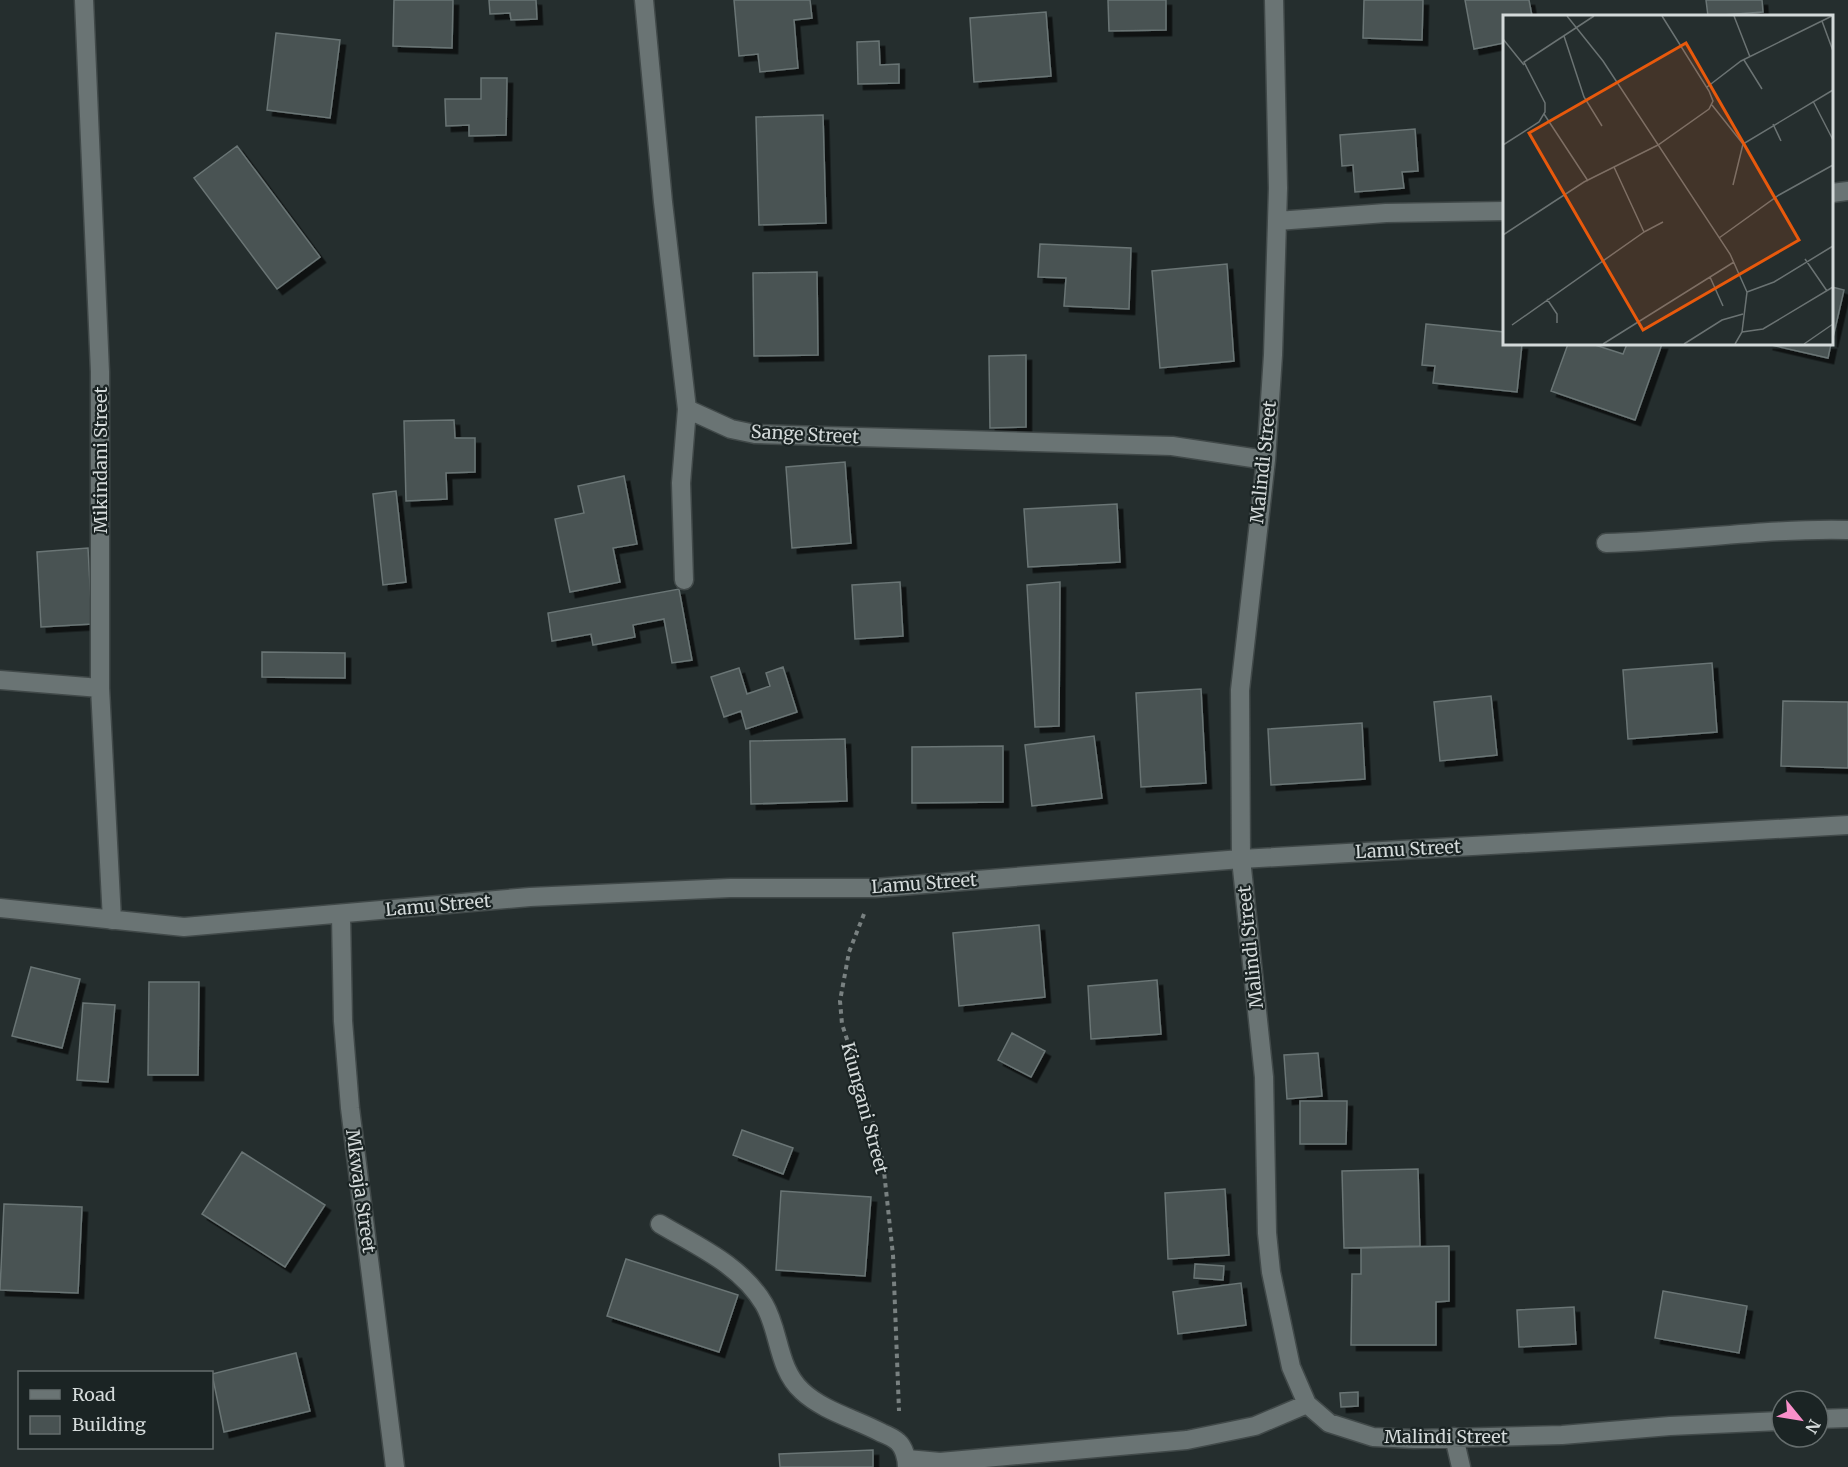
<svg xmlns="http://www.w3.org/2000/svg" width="1848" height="1467" font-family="Merriweather,serif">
<defs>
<filter id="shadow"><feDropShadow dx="5.5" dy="5.5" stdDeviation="0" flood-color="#0009"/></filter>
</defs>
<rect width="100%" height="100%" fill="#252e2e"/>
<path fill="#485252" stroke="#6a7575" stroke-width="1.5" filter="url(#shadow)" d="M394 0H453L452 48 393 46Z
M489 0H536L537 19 511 20 510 13 490 14Z
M734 0H810L812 18 794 20 798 68 760 72 758 54 739 56Z
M1108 0H1166V30L1109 31Z
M1364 0H1423L1422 40 1363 38Z
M1465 0H1529L1532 16H1504V43L1474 49Z
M1706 0H1762L1763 12 1708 16Z
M1046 12 1051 76 974 82 970 18Z
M276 33 340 40 330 118 267 110Z
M879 41 880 65 899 64V83L858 84 857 42Z
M481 78H507L506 135 469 136V125L446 126 445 99H481Z
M823 115 826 223 759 225 756 117Z
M1415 129 1418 171 1402 172 1404 188 1355 192 1353 165 1342 166 1340 135Z
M237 146 320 257 277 289 194 178Z
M1040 244 1131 248 1129 309 1064 306 1066 278 1038 277Z
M1227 264 1234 361 1160 368 1152 271Z
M817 272 818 355 754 356 753 273Z
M1832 287 1844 290 1832 342Z
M1426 324 1504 332V344H1522L1517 392 1433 383 1435 366 1422 365Z
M1568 344H1592L1623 354 1627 344H1662L1635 420 1551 391Z
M1767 344H1831L1828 358Z
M1026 355V427L990 428 989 356Z
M454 420 455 438H475V472L446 473 447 499 406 501 404 421Z
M845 462 851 543 792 548 786 467Z
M624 476 637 544 613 548 620 582 570 592 555 519 584 513 578 486Z
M396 491 406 582 383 585 373 494Z
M1117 504 1120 562 1028 567 1024 509Z
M88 548 92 624 41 627 37 552Z
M900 582 903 636 855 639 852 585Z
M1060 582 1059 726 1035 727 1027 585Z
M679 589 692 660 672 663 664 619 633 625 635 637 593 645 591 634 552 641 548 613Z
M262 652 345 653V678L262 677Z
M1712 663 1717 732 1628 739 1623 670Z
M783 667 797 712 746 729 741 711 724 717 711 677 739 668 747 694 770 686 766 673Z
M1201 689 1206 783 1141 787 1136 693Z
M1491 696 1497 755 1440 761 1434 702Z
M1783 701 1848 702V768L1781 766Z
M1362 723 1365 779 1271 785 1268 729Z
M1094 736 1102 798 1032 806 1025 745Z
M845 739 847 801 751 804 750 741Z
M1003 746V802L912 803V747Z
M1039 925 1045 997 959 1006 953 933Z
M31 967 80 979 62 1048 12 1036Z
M1157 980 1161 1034 1091 1039 1088 986Z
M149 982H199L198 1075H148Z
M83 1003 115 1005 108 1082 77 1080Z
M1012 1033 1045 1051 1031 1077 998 1060Z
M1318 1053 1322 1096 1287 1099 1284 1055Z
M1300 1101H1347L1346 1144H1300Z
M742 1130 793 1148 783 1174 733 1155Z
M242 1152 325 1205 285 1267 202 1214Z
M1418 1169 1420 1246 1344 1248 1342 1171Z
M1225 1189 1229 1255 1168 1259 1165 1193Z
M781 1191 871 1197 865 1276 776 1270Z
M4 1204 82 1207 78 1293 0 1290Z
M1449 1246V1301L1436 1302V1345H1351L1352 1274H1361V1248Z
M626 1259 738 1295 719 1352 607 1316Z
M1195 1264 1224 1266 1223 1280 1194 1278Z
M1241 1283 1246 1325 1178 1334 1173 1292Z
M1663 1291 1747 1306 1739 1353 1655 1338Z
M1574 1307 1576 1344 1519 1347 1517 1310Z
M296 1353 310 1411 224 1432 212 1374Z
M1358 1392V1406L1341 1407 1340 1393Z
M873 1450V1467H780L779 1454Z"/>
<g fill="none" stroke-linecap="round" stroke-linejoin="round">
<defs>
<path id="street" d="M84 0 100 372V688L112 920
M644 0 663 202 687 409 731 429 755 434 1172 446 1266 460
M1274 0 1278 188 1273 355 1266 460 1240 690 1241 859 1264 1077 1267 1233 1271 1272 1291 1367 1307 1404 1329 1423 1373 1437 1414 1439 1562 1435 1670 1426 1782 1421
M1832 193 1848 191
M1277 221 1386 213 1504 211
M1606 543C1687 541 1767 528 1848 530
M684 580 681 483 687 409
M0 680 100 688
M0 908 184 927 530 897 730 888H875L1241 859 1848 825
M341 915 343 1021 350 1108 395 1467
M660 1224C697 1246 741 1265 764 1304 780 1331 777 1368 802 1391 823 1411 856 1419 882 1433 887 1435 894 1438 898 1442 904 1447 907 1459 907 1467
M1818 1419 1848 1418
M1454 1437 1461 1467
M907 1459 940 1462 1187 1440 1255 1426 1307 1404"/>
</defs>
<use href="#street" stroke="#414949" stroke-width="21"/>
<path stroke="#798181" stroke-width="4" stroke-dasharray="4.5 4.5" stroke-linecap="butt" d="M864 914 849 952 840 1001 842 1024 868 1104 883 1162 893 1255 899 1411"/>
<use href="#street" stroke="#6a7474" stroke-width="18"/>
</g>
<g text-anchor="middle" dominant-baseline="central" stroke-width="4.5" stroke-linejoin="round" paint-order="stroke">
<g font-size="18" fill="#d4dada" stroke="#1b2424">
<text transform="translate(805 434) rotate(3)">Sange Street</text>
<text transform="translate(100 460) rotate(-90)">Mikindani Street</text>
<text transform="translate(1263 462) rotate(-84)">Malindi Street</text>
<text transform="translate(1408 849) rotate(-3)">Lamu Street</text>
<text transform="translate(924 883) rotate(-4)">Lamu Street</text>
<text transform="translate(438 905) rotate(-5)">Lamu Street</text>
<text transform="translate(1250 947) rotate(-96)">Malindi Street</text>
<text transform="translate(865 1108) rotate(75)">Kiungani Street</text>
<text transform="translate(361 1191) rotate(82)">Mkwaja Street</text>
<text x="1446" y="1436">Malindi Street</text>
</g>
</g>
<g transform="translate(1503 15)">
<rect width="330" height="330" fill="#252e2e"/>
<path fill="none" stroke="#6b7373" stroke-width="1.5" d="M64 1 100 46 227 239 244 277 239 317 232 329M231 1 247 42M319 6 330 36M61 21 81 82 99 111M0 24 21 50M241 45 259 74M204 72 238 46 329 1M310 86 330 125M209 90 240 129M41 99 85 166M270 109 278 126M0 130 36 107 42 97V88L21 47 91 1M230 170 240 129 330 75M141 217 160 207M0 220 81 167 155 130 206 94 210 86 206 76 159 1M216 223 276 180 330 150M302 244 324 276M207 262 220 291M244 277 271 267 330 231M44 284 54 299V308M9 310 141 217 111 152M239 317 260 314 330 272M100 329 231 247M181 329 219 305 240 299M301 329 330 309"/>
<path fill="#e8590c" fill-opacity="0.15" stroke="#e8590c" stroke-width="3" d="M183 28 296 225 140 315 26 118Z"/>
<rect width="330" height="330" fill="none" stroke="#d4dada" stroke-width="3"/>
</g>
<rect x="18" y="1371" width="195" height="78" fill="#1b2424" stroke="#656d6d" stroke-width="1.5"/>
<rect x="30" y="1390" width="30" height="9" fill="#6a7474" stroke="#656d6d" stroke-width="1.5"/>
<text x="72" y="1401" font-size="18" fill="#d4dada">Road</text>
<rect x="30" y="1416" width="30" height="18" fill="#485252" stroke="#656d6d" stroke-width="1.5"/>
<text x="72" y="1431" font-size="18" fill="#d4dada">Building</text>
<g transform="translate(1800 1419) rotate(120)"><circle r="28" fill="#1b2424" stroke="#656d6d" stroke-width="1.5"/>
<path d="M0-4.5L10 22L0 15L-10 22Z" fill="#f98fca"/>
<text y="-9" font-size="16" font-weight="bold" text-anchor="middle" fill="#d4dada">N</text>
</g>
</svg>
